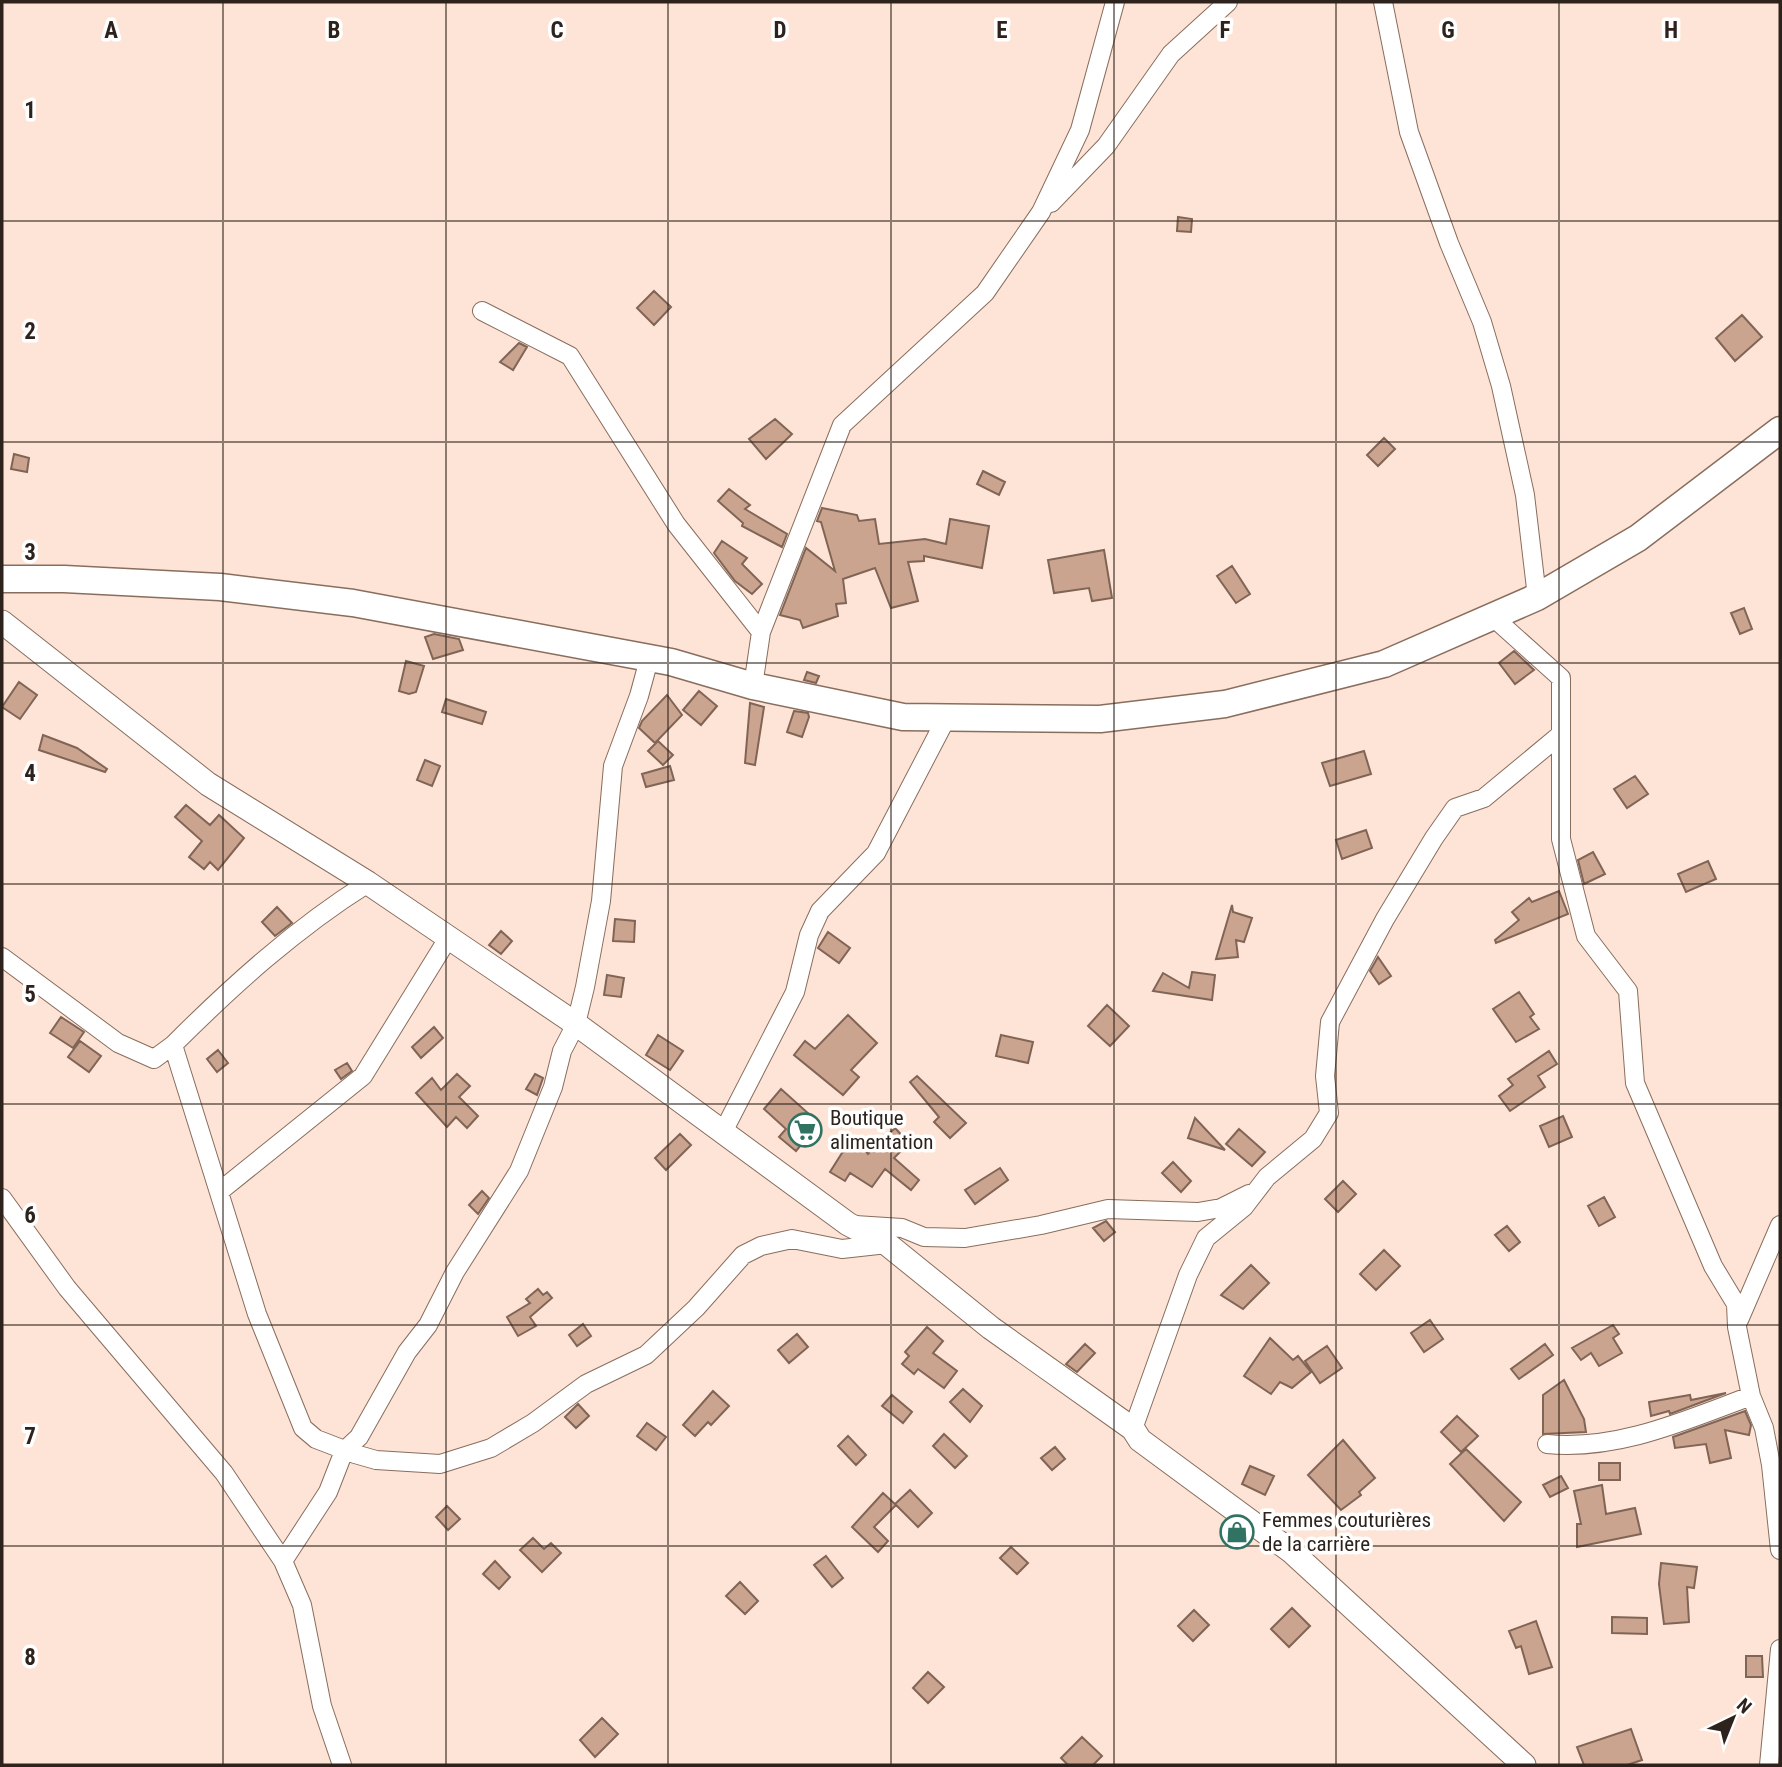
<svg xmlns="http://www.w3.org/2000/svg" width="1782" height="1767" font-family="'Roboto Condensed',sans-serif">
<rect width="100%" height="100%" fill="#fee4d6"/>
<path fill="#cba48f" stroke="#806556" stroke-width="2" d="M1178 217 1192 219 1191 232 1177 231Z
M654 291 671 307 654 325 637 308Z
M1742 315 1762 337 1735 361 1716 338Z
M519 343 527 347 513 370 500 362Z
M775 419 792 434 766 459 749 439Z
M1384 438 1395 449 1378 466 1367 455Z
M14 454 29 458 27 472 11 469Z
M983 471 1005 482 999 495 977 484Z
M729 489 750 505 745 509 787 534 782 547 742 526 743 523 718 501Z
M822 508 857 515 859 521 875 519 879 544 925 539 946 544 950 519 989 526 982 568 924 556V561L908 562 918 601 891 608 875 568 843 579 846 603 836 604 838 616 803 628 800 620 780 615 806 548 835 571 821 522 817 521Z
M722 541 747 558 742 564 762 584 752 594 735 581 714 553Z
M1104 550 1112 598 1092 601 1089 588 1054 593 1048 560Z
M1232 566 1250 594 1236 603 1217 576Z
M1744 608 1752 629 1740 634 1731 613Z
M434 634 459 639 463 650 433 659 425 637Z
M1514 651 1534 670 1515 684 1499 663Z
M406 661 424 666 416 692 409 694 399 691Z
M807 672 819 676 816 683 804 680Z
M19 682 37 695 20 719 2 707Z
M699 691 717 706 701 725 683 710Z
M667 695 682 715 655 743 639 728 642 721Z
M446 699 486 712 482 724 442 712Z
M750 703 764 707 755 765 745 763Z
M794 711 808 713 809 717 802 737 787 732Z
M43 735 77 748 107 769 105 772 39 750Z
M658 741 673 755 663 765 648 751Z
M1364 751 1371 774 1330 786 1322 763Z
M425 760 440 766 432 786 417 780Z
M670 766 674 780 646 787 642 774Z
M1635 776 1648 794 1627 808 1614 789Z
M186 805 210 825 219 815 244 838 218 870 210 862 204 869 189 857 202 841 175 817Z
M1366 830 1372 848 1342 859 1336 840Z
M1593 852 1605 874 1584 884 1578 860Z
M1708 861 1716 879 1686 892 1678 874Z
M1559 891 1568 914 1496 943 1495 940 1519 920 1512 912 1529 898 1532 902Z
M1232 905 1233 912 1252 918 1244 942 1236 940 1238 957 1216 959Z
M277 907 292 923 275 936 262 922Z
M615 919 635 921 634 942 613 941Z
M501 931 512 941 501 954 489 945Z
M828 932 850 948 839 963 818 948Z
M1378 957 1391 976 1379 984 1370 971Z
M1192 972 1215 975 1212 1000 1153 991 1163 973 1189 988Z
M607 975 624 978 621 997 604 995Z
M1519 992 1534 1014 1530 1017 1539 1029 1516 1042 1493 1009Z
M1107 1005 1129 1026 1110 1046 1088 1026Z
M848 1015 877 1043 851 1070 859 1077 843 1095 794 1055 805 1041 815 1049Z
M61 1017 84 1032 73 1048 50 1033Z
M434 1027 443 1038 421 1058 412 1047Z
M658 1035 683 1051 670 1070 646 1055Z
M1001 1035 1033 1042 1028 1063 996 1056Z
M80 1041 101 1056 89 1072 68 1057Z
M218 1050 228 1063 217 1072 207 1059Z
M1549 1051 1557 1064 1538 1076 1545 1087 1510 1111 1499 1096 1513 1085 1508 1079Z
M347 1063 352 1071 341 1079 335 1070Z
M457 1074 470 1086 459 1097 478 1116 467 1128 456 1117 447 1127 416 1093 432 1078 441 1090Z
M535 1074 543 1078 537 1095 526 1089Z
M917 1076 966 1123 950 1138 934 1122 939 1117 910 1082Z
M781 1089 819 1123 796 1151 779 1137 786 1129 764 1109Z
M1563 1116 1572 1137 1549 1147 1540 1126Z
M1195 1118 1225 1150 1188 1138Z
M895 1128 909 1143 894 1158 919 1180 911 1190 885 1169 872 1187 850 1173 845 1181 830 1172 842 1153 858 1141 868 1154Z
M1239 1129 1265 1152 1252 1166 1226 1144Z
M680 1134 691 1145 666 1170 655 1158Z
M1173 1162 1191 1181 1181 1192 1162 1173Z
M1000 1168 1008 1180 975 1204 965 1190Z
M1343 1181 1356 1194 1338 1212 1325 1199Z
M482 1191 489 1198 478 1214 469 1205Z
M1604 1197 1615 1217 1599 1226 1588 1206Z
M1106 1221 1115 1232 1104 1241 1093 1228Z
M1507 1226 1520 1242 1509 1251 1495 1235Z
M1384 1250 1400 1266 1376 1290 1360 1274Z
M1251 1265 1269 1283 1243 1309 1221 1295Z
M538 1289 543 1295 547 1292 552 1298 530 1317 536 1326 518 1336 507 1317 530 1303 526 1299Z
M1430 1320 1443 1339 1424 1352 1411 1333Z
M583 1324 591 1336 577 1346 569 1335Z
M1613 1325 1619 1334 1613 1338 1622 1353 1599 1366 1591 1353 1581 1360 1572 1348Z
M927 1327 943 1341 933 1353 957 1371 944 1388 918 1369 914 1374 902 1364 909 1356 905 1352Z
M797 1334 808 1347 789 1363 778 1350Z
M1270 1338 1293 1360 1298 1356 1311 1372 1292 1388 1280 1382 1271 1394 1244 1376Z
M1085 1344 1095 1353 1077 1372 1066 1364Z
M1545 1344 1553 1355 1519 1379 1511 1369Z
M1327 1346 1342 1368 1320 1383 1305 1361Z
M1564 1380 1584 1419 1586 1432 1543 1434V1395Z
M963 1389 982 1406 970 1422 950 1402Z
M713 1391 729 1406 711 1425 708 1422 695 1436 683 1425Z
M1726 1393 1670 1414 1669 1411 1651 1416 1649 1402 1690 1395 1691 1400Z
M892 1395 912 1412 903 1423 882 1406Z
M578 1404 589 1416 576 1428 565 1417Z
M1745 1411 1751 1425 1749 1435 1725 1430 1731 1458 1710 1463 1706 1444 1675 1448 1673 1437Z
M1457 1416 1478 1436 1461 1452 1441 1432Z
M647 1423 666 1437 656 1450 637 1436Z
M944 1434 967 1456 955 1468 933 1446Z
M848 1436 866 1455 856 1465 838 1446Z
M1343 1440 1375 1478 1359 1492 1361 1495 1341 1510 1308 1475Z
M1055 1447 1065 1459 1052 1470 1041 1458Z
M1466 1449 1521 1502 1504 1521 1450 1464Z
M1599 1463H1620V1480H1599Z
M1250 1466 1274 1476 1265 1495 1242 1484Z
M1561 1476 1568 1488 1550 1497 1543 1485Z
M1602 1485 1606 1514 1635 1508 1641 1534 1577 1547V1524H1581L1574 1491Z
M910 1490 932 1513 918 1527 895 1504Z
M883 1493 896 1505 874 1527 888 1541 878 1552 852 1527Z
M447 1506 460 1519 448 1530 436 1517Z
M533 1538 544 1549 551 1543 561 1553 542 1572 520 1550Z
M1011 1547 1028 1563 1017 1574 1000 1558Z
M826 1556 843 1578 832 1587 814 1565Z
M495 1561 510 1577 499 1589 483 1574Z
M1661 1563 1697 1567 1694 1588 1687 1587 1689 1622 1664 1624 1659 1584Z
M740 1582 758 1601 745 1614 726 1596Z
M1292 1608 1310 1626 1289 1647 1271 1629Z
M1194 1610 1209 1625 1193 1641 1178 1626Z
M1612 1617 1647 1618V1634L1612 1633Z
M1536 1621 1552 1667 1529 1674 1521 1646 1516 1648 1509 1631Z
M1746 1656H1762L1763 1677H1746Z
M928 1672 944 1687 928 1703 913 1688Z
M602 1718 618 1734 595 1757 580 1740Z
M1631 1729 1642 1760 1627 1765H1584L1577 1747Z
M1082 1737 1102 1756 1093 1765H1068L1061 1758Z"/>
<g fill="none" stroke-linecap="round" stroke-linejoin="round">
<defs>
<path id="minor" d="M1383 2 1409 132 1449 243 1482 322 1501 386 1525 495 1537 597
M1051 203 1106 146 1171 54 1228 2
M482 311 570 356 676 524 761 632
M1493 617 1561 678V839L1586 936 1628 991 1635 1083 1713 1266 1736 1304 1737 1327 1751 1396 1764 1428 1771 1465 1780 1550
M753 686 761 632 842 425 985 293 1041 212 1080 130 1115 2
M368 883C296 928 232 986 173 1045L257 1314 303 1428 316 1439 355 1454 376 1460 440 1464 491 1448 533 1423 586 1384 646 1355 696 1308 743 1255 761 1246 792 1239 842 1249 887 1244
M2 957 118 1043 154 1059 173 1045
M723 1132 795 992 809 935 820 911 876 853 948 715
M220 1191 363 1076 447 940
M2 1198 67 1288 224 1473 283 1561 302 1605 322 1706 342 1765
M855 1225 902 1228 924 1237 965 1238 1041 1225 1108 1209 1198 1212 1221 1208 1249 1194
M1739 1320 1780 1225
M1133 1429 1188 1275 1206 1238 1244 1207 1267 1177 1313 1139 1329 1113 1325 1076 1330 1022 1385 919 1434 838 1455 808 1484 798 1560 735
M1547 1444C1618 1451 1686 1420 1751 1396
M283 1561 328 1492 344 1451 359 1437 407 1352 428 1325 455 1272 519 1171 553 1087 562 1051 576 1024 585 987 601 901 613 766 639 696 648 663 664 662
M1769 1765 1780 1649"/>
<path id="tertiary" d="M2 622 208 784 368 883 576 1024 848 1224 887 1244 991 1328 1133 1429 1140 1440 1292 1552 1524 1765"/>
<path id="secondary" d="M2 579H64L220 587 353 603 671 662 753 686 903 717 1100 719 1225 704 1384 664 1537 597 1638 538 1780 430"/>
</defs>
<use href="#minor" stroke="#896d5d" stroke-width="20"/>
<use href="#tertiary" stroke="#896d5d" stroke-width="25"/>
<use href="#secondary" stroke="#896d5d" stroke-width="29"/>
<use href="#minor" stroke="#fff" stroke-width="18"/>
<use href="#tertiary" stroke="#fff" stroke-width="23"/>
<use href="#secondary" stroke="#fff" stroke-width="26"/>
</g>
<path fill="none" stroke="#2e221c" stroke-width="2" stroke-opacity="0.55" d="M223 2V1765M446 2V1765M668 2V1765M891 2V1765M1114 2V1765M1336 2V1765M1559 2V1765M2 221H1780M2 442H1780M2 663H1780M2 884H1780M2 1104H1780M2 1325H1780M2 1546H1780"/>
<defs>
<symbol id="supermarket-ring" viewBox="-11 -11 22 22"><circle r="9.5" fill="#fff" stroke="#317363" stroke-width="1.5"/><path d="M-6-5.5h2.5l.6 2H6L4.5 2H-2.5L-4.4-4H-6ZM-1.5 3.2a1.3 1.3 0 1 0 .1 0ZM3 3.2a1.3 1.3 0 1 0 .1 0Z" fill="#317363"/></symbol>
<symbol id="shop-ring" viewBox="-11 -11 22 22"><circle r="9.5" fill="#fff" stroke="#317363" stroke-width="1.5"/><path d="M-5-2.5h2.3a2.7 3.5 0 0 1 5.4 0H5L5.5 6h-11ZM-1.5-2.5h3a1.5 2.3 0 0 0-3 0Z" fill="#317363"/></symbol>
</defs>
<g fill-rule="evenodd">
<use href="#supermarket-ring" x="786" y="1111" width="38" height="38"/>
<use href="#shop-ring" x="1218" y="1513" width="38" height="38"/>
</g>
<g text-anchor="middle" dominant-baseline="central" stroke-width="7" stroke-linejoin="round" paint-order="stroke">
<g font-size="21" fill="#2e221c" stroke="#fff" text-anchor="start">
<text x="830" y="1118">Boutique<tspan x="830" dy="24">alimentation</tspan></text>
<text x="1262" y="1520">Femmes couturières<tspan x="1262" dy="24">de la carrière</tspan></text>
</g>
</g>
<g font-size="23" text-anchor="middle" font-weight="bold" fill="#2e221c" stroke="#fff" stroke-width="7" stroke-linejoin="round" paint-order="stroke">
<text x="111" y="38">A</text>
<text x="334" y="38">B</text>
<text x="557" y="38">C</text>
<text x="780" y="38">D</text>
<text x="1002" y="38">E</text>
<text x="1225" y="38">F</text>
<text x="1448" y="38">G</text>
<text x="1671" y="38">H</text>
<text x="30" y="118">1</text>
<text x="30" y="339">2</text>
<text x="30" y="560">3</text>
<text x="30" y="781">4</text>
<text x="30" y="1002">5</text>
<text x="30" y="1223">6</text>
<text x="30" y="1444">7</text>
<text x="30" y="1665">8</text>
</g>
<rect width="1782" height="1767" fill="none" stroke="#2e221c" stroke-width="7"/>
<g transform="translate(1733 1718) rotate(43)" stroke="#ffffff" stroke-width="5" paint-order="stroke">
<path d="M0-5L12 26L0 18L-12 26Z" fill="#2e221c"/>
<text y="-10" font-size="19" font-weight="bold" text-anchor="middle" fill="#2e221c">N</text>
</g>
</svg>
